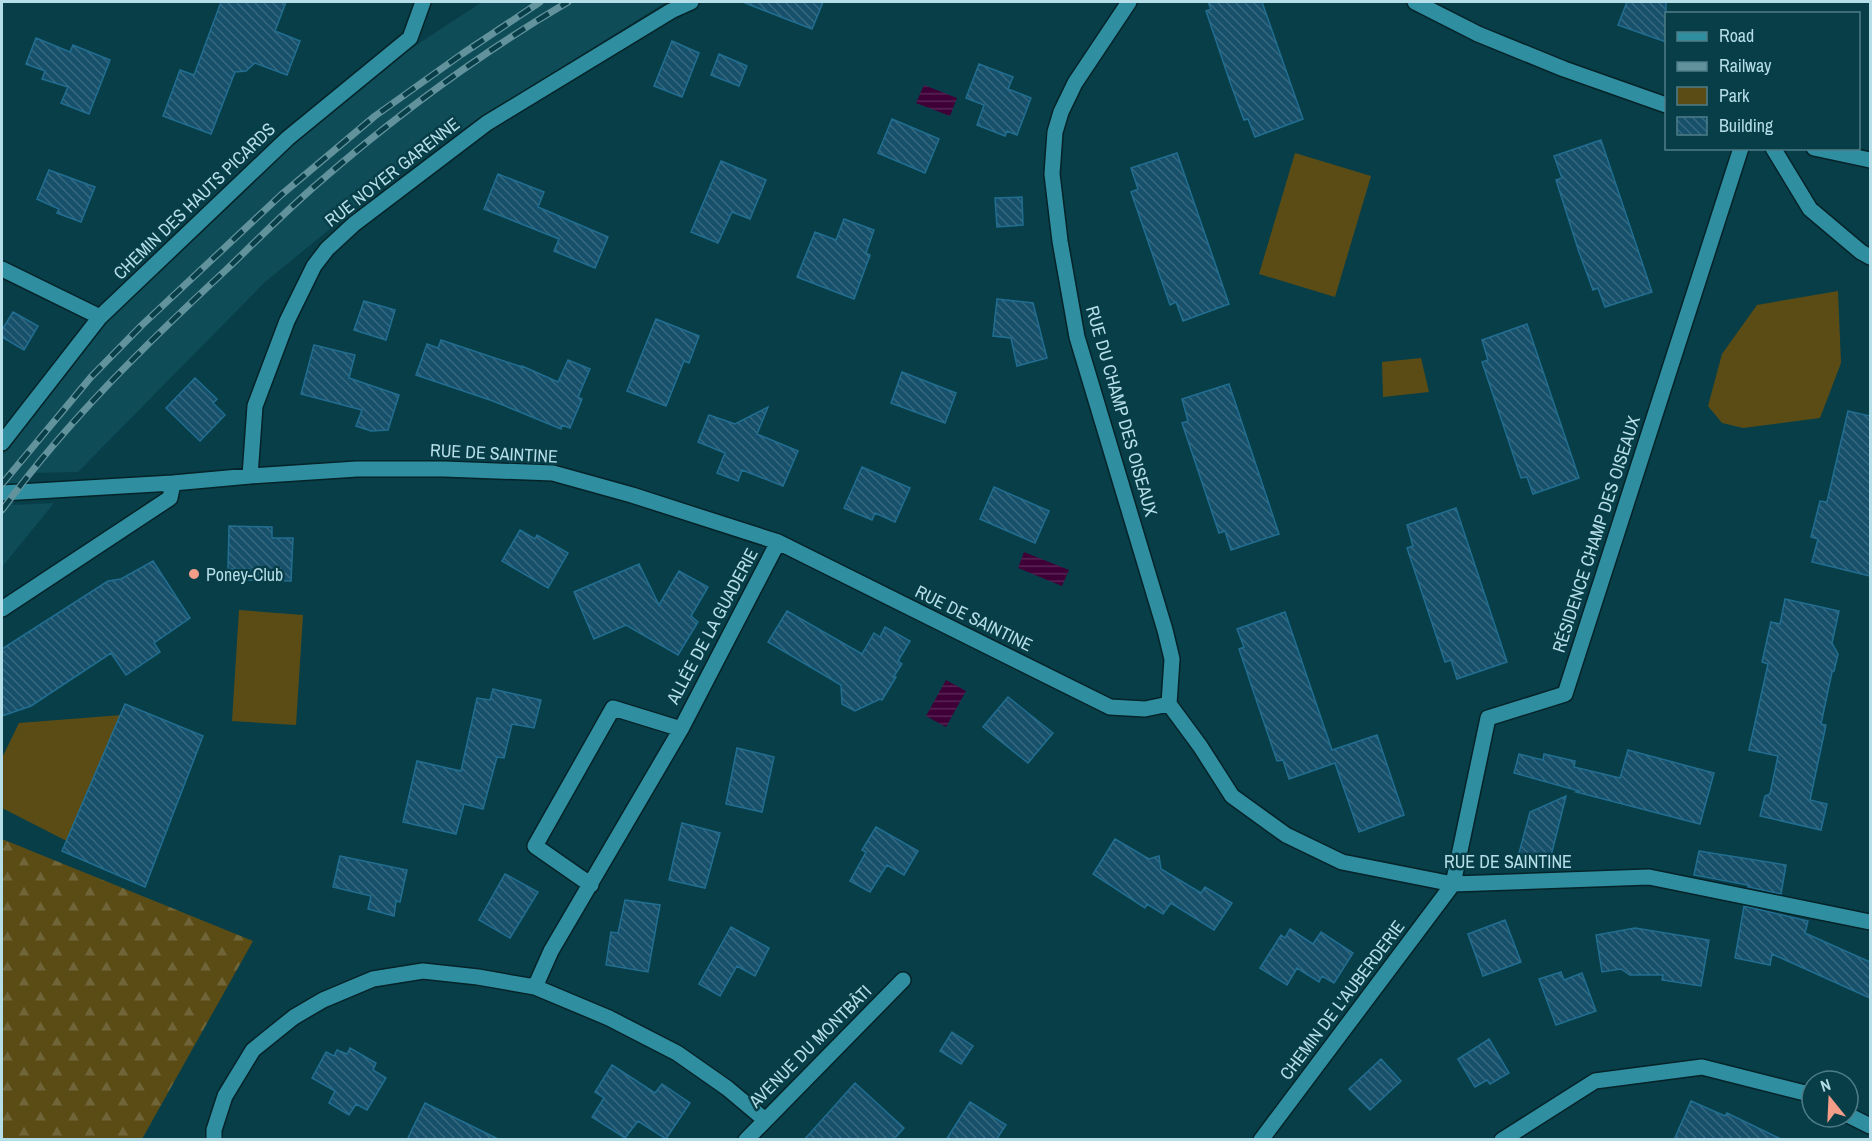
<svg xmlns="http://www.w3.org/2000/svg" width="1872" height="1141" font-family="'Archivo Narrow',sans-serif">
<defs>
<pattern id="forest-firs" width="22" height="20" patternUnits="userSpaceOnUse" patternTransform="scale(1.5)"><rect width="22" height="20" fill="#5b4c16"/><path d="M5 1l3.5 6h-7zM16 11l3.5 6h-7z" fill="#706538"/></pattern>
<pattern id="water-rules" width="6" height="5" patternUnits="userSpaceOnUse" patternTransform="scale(1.5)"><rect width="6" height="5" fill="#3f0038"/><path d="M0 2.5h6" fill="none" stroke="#582555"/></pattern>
<pattern id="building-back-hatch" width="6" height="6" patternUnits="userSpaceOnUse" patternTransform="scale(1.5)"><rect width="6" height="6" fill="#17506b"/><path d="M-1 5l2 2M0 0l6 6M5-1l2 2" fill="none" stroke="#366980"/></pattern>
</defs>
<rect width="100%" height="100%" fill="#083e48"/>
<path fill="#0e4c57" d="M482 2H666L418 157 265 282 78 472 32 473 12 505 54 503 2 567V455L100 317 369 76Z"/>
<path fill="url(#forest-firs)" d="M2 839 253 941 142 1139H2Z"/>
<path fill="#5b4c16" d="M1295 153 1371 176 1335 297 1259 274Z
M1838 291 1841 363 1820 418 1743 428 1722 423 1708 406 1722 354 1757 305Z
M1421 358 1429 392 1383 397 1382 362Z
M239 610 303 615 296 725 232 721Z
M122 715 203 736 147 882 2 808V758L19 723Z"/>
<path fill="url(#water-rules)" d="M924 85 957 98 950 116 916 103Z
M1024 552 1069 570 1062 586 1018 568Z
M946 680 966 691 946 727 926 716Z"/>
<path fill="url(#building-back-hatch)" stroke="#226e91" stroke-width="1.5" d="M221 2H286L275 31 300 41 287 75 255 63 246 71 235 72 211 134 163 116 180 70 194 75Z
M745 2H823L812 29 745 3Z
M1208 2H1262L1303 119 1255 137 1248 119 1244 120 1230 82 1206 11 1211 9Z
M1627 2H1666V42L1618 25Z
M36 38 70 52 73 45 110 60 89 114 61 103 68 87 42 79 45 71 26 64Z
M672 41 699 53 682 97 654 86Z
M719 54 747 66 739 86 711 75Z
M979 64 1013 77 1008 89 1031 98 1017 135 1007 131 1005 136 977 125 984 105 966 98Z
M892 119 939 139 925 173 878 153Z
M1601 140 1652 292 1605 307 1598 288 1593 290 1579 252 1556 180 1562 178 1554 156Z
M1177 153 1229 304 1183 321 1176 302 1170 305 1131 192 1138 189 1131 168Z
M721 161 766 180 750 219 732 212 718 243 691 232Z
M49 170 95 187 81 222 57 213 59 209 37 199Z
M498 174 544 192 538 207 608 237 595 268 554 251 559 239 484 209Z
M1022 197 1023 225 997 227 995 198Z
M844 219 874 230 866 253 870 255 854 299 797 277 815 232 836 240Z
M997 299 1033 303 1047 358 1017 366 1011 338 993 336Z
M364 301 395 310 386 340 354 330Z
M13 312 38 326 24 350 2 337V330Z
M656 319 699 336 689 363 684 361 666 406 627 391Z
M1527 324 1579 478 1533 494 1527 477 1521 478 1482 362 1488 360 1482 340Z
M441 340 522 367V366L558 382 568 360 590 369 578 397 582 399 570 428 562 425 561 429 493 401 416 375 427 344 438 348Z
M314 345 355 355 349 378 399 395 388 430 371 431 356 426 362 410 301 394Z
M902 372 956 393 945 423 891 403Z
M195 378 217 399 213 403 225 415 200 441 166 408Z
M1229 384 1279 534 1231 550 1225 531 1219 533 1182 423 1188 421 1182 399Z
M768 407 757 434 798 451 783 486 742 470 738 481 717 473 725 453 698 442 709 415 735 424Z
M1848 411 1870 416V576L1812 562 1818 539 1811 537 1820 501 1827 502Z
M862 467 910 488 895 522 875 513 872 520 844 508Z
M994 487 1049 511 1035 543 980 519Z
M1456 508 1507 662 1457 679 1451 660 1445 662 1407 548 1413 546 1407 525Z
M229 526 272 527V538H293L291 581 249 580V569H228Z
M520 530 535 539 537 535 568 553 548 588 502 561Z
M153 561 190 618 154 643 160 652 126 675 111 653 31 706 2 716V649L108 581 121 579Z
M639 564 659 605 679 571 708 587 691 616 698 622 678 655 626 625 594 639 574 592Z
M1785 599 1839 611 1832 643 1838 654 1834 671 1832 672 1821 724 1826 725 1810 800 1827 804 1821 830 1760 816 1765 796 1770 794 1778 756 1749 750 1768 664 1762 662 1771 622 1780 624Z
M787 611 862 654 874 633 880 637 885 627 910 641 898 661 902 664 894 676 896 677 882 700 880 699 855 711 842 704 841 685 768 642Z
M1285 612 1332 750 1377 735 1404 815 1359 832 1335 763 1289 779 1283 760 1277 761 1239 649 1244 647 1237 629Z
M493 689 541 700 534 728 512 724 504 758 497 757 483 809 464 804 456 834 403 822 417 761 461 771 477 698 490 700Z
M1008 697 1053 733 1028 763 983 727Z
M125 704 203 736 145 887 62 851Z
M737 748 774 757 762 812 726 804Z
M1628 750 1714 773 1700 824 1576 792 1579 791 1514 773 1519 754 1543 760 1544 754 1575 761 1574 767 1620 778Z
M1566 796 1548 868H1515L1530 812Z
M682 823 720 833 705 888 669 880Z
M876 827 918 851 904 875 887 865 870 892 850 881 866 852 862 850Z
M1115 839 1149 859 1159 856 1161 869 1201 893 1205 887 1232 903 1214 930 1171 903 1163 914 1147 904 1145 908 1093 874Z
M1699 851 1786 865 1781 894 1748 887V885L1694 875Z
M340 856 407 870 400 902 396 901 394 916 368 909 371 896 333 887Z
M505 874 538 892 510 938 479 920Z
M625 900 660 905 648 972 606 965 611 932 618 933Z
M1744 906 1808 921 1805 933 1870 962V998L1772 954 1770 965 1735 958Z
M1505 920 1521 962 1483 976 1468 934Z
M731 927 769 948 755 976 737 966 720 996 699 984Z
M1635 928 1709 940 1701 986 1662 980 1663 975H1630L1621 969 1602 972 1596 935Z
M1290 929 1313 944 1321 932 1353 953 1334 983 1322 976 1319 982 1297 968 1287 985 1260 968 1281 935 1285 938Z
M1561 972 1564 980 1582 973 1596 1011 1556 1025 1539 979Z
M952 1032 973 1046 961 1064 940 1051Z
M1489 1039 1509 1073 1490 1084 1487 1080 1475 1087 1458 1059Z
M350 1048 376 1063 373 1070 386 1078 367 1110 356 1104 349 1115 329 1103 335 1091 312 1078 326 1052 334 1056 337 1050 347 1054Z
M1381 1059 1401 1081 1370 1110 1349 1089Z
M612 1065 655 1093 662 1084 690 1103 666 1139 638 1121 625 1138 592 1117 604 1098 595 1092Z
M855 1083 904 1128 893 1140H804Z
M1691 1101 1725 1116 1727 1113 1783 1140H1674Z
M970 1102 1006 1125 996 1140H946Z
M425 1103 500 1140H407Z"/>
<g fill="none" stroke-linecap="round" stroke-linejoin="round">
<defs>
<path id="minor" d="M1129 2 1075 83 1061 112 1055 132 1052 174 1060 241 1077 337 1165 630 1172 659 1169 704
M1415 2 1478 34 1564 69 1666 105
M1773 148 1810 209 1861 252 1870 257
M1814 148 1870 160
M2 269 100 317
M2 443 100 317 288 138 410 38 423 2
M250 476 255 406 287 321 314 266 327 249 354 224 487 123 671 11 691 2
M2 493 173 483 250 476 357 469H444L553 473 632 495 778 542 1110 707 1145 709 1169 704
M2 609 170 498 173 483
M1169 704 1200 746 1232 796 1286 835 1342 862 1453 884 1649 877 1870 922
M591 885 535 846 613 708 681 729
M535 987 551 951 681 729 778 542
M1848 1115 1870 1126
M214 1140V1130L225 1096 253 1050 294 1017 323 1000 373 979 423 971 478 977 535 987 609 1018 677 1053 727 1088 764 1119
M746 1140 903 980
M1261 1140 1453 884 1488 718 1565 694 1741 148
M1502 1140 1595 1081 1702 1067 1805 1093 1812 1096"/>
</defs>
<use href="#minor" stroke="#052328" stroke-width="18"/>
<use href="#minor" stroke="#2f8fa1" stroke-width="15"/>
<defs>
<path id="rail" d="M2 484 91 377 142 325 281 195 375 116 462 54 540 2
M2 510C68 420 146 344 227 269 256 241 285 212 316 185 394 117 479 54 568 2"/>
</defs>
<use href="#rail" stroke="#62929c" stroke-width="7"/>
<use href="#rail" stroke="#083e48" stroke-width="4.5" stroke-dasharray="14" stroke-linecap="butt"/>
</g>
<circle fill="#f49e8a" stroke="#083e48" stroke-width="2" cx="194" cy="574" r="6"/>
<g text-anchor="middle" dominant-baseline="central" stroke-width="5" stroke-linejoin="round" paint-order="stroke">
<g font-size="18" fill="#b5dee8" stroke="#083e48">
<text transform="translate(392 172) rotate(-38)">RUE NOYER GARENNE</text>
<text transform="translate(194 201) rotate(-44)">CHEMIN DES HAUTS PICARDS</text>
<text transform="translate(1122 411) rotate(74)">RUE DU CHAMP DES OISEAUX</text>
<text transform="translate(494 453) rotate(3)">RUE DE SAINTINE</text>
<text transform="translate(1596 534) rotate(-72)">RÉSIDENCE CHAMP DES OISEAUX</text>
<text transform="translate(974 618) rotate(26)">RUE DE SAINTINE</text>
<text transform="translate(712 626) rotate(-62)">ALLÉE DE LA GUADERIE</text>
<text x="1508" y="861">RUE DE SAINTINE</text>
<text transform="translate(1342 1000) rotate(-53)">CHEMIN DE L'AUBERDERIE</text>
<text transform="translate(810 1046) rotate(-45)">AVENUE DU MONTBÂTI</text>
</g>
<g font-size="18" fill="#b5dee8" stroke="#083e48" text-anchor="start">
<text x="206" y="574">Poney-Club</text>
</g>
</g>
<rect width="1872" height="1141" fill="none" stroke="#b5dee8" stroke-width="6"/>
<rect x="1665" y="12" width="195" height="138" fill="#083e48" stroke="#4d7e88" stroke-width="1.5"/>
<rect x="1677" y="32" width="30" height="9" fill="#2f8fa1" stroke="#4d7e88" stroke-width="1.5"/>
<text x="1719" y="42" font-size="18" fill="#b5dee8">Road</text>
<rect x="1677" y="62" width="30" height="9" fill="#62929c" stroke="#4d7e88" stroke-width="1.5"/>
<text x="1719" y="72" font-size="18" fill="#b5dee8">Railway</text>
<rect x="1677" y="87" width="30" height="18" fill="#5b4c16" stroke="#4d7e88" stroke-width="1.5"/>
<text x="1719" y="102" font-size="18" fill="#b5dee8">Park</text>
<rect x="1677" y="117" width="30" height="18" fill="url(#building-back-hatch)" stroke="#4d7e88" stroke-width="1.5"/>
<text x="1719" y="132" font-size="18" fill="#b5dee8">Building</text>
<g transform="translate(1830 1099) rotate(342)"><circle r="28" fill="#083e48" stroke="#4d7e88" stroke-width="1.5"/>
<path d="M0-4.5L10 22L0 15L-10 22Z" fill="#f49e8a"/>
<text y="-9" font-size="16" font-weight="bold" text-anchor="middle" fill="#b5dee8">N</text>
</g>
</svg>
